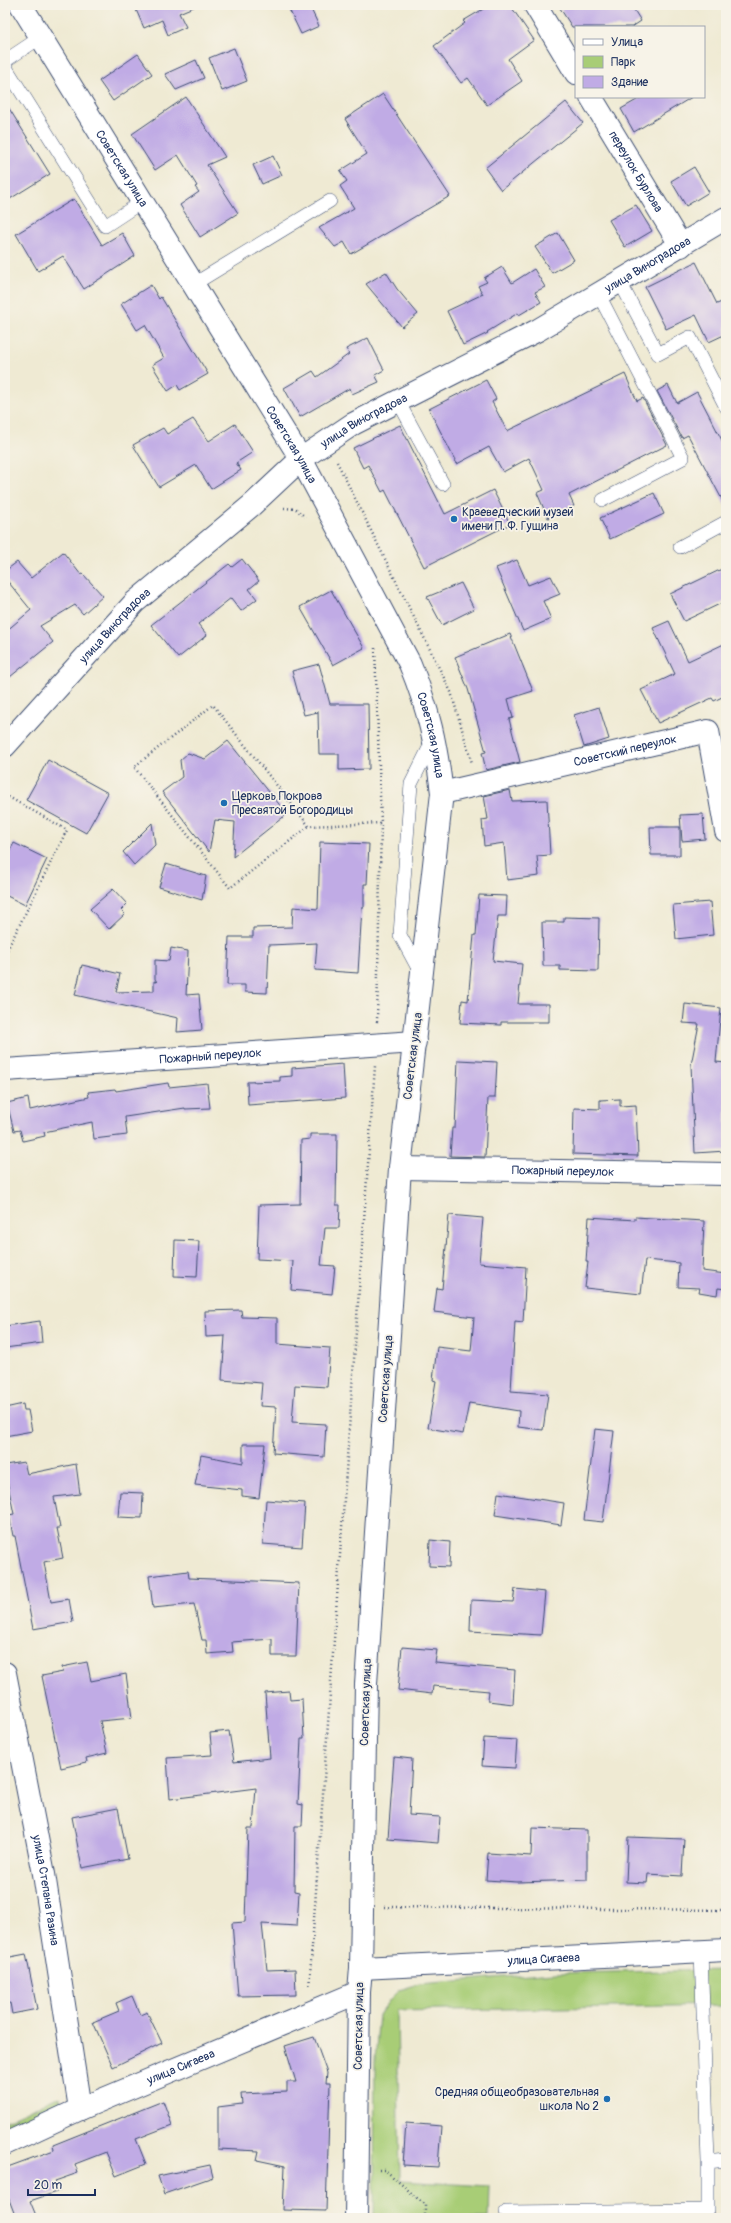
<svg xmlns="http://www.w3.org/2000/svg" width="731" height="2223" font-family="Pangolin,sans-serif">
<rect width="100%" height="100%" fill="#f7f3e8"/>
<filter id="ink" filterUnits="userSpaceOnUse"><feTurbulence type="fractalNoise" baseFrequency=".025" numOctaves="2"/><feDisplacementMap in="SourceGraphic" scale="8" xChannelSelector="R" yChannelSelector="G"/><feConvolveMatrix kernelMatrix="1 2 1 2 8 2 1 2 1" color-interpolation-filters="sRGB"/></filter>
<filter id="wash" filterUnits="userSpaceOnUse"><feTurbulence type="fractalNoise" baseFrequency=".012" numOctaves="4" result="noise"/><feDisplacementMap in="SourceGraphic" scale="16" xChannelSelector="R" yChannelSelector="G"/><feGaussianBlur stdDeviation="0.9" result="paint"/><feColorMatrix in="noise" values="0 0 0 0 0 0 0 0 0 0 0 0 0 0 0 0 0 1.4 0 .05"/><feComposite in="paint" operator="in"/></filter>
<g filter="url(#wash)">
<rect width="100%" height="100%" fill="#efead3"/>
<path fill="#a8cd76" stroke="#627e6a" d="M726 1970V2005L397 2011 400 2181 489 2186 488 2218H374L375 2060 379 2015 390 1999 399 1990 419 1984 554 1973Z
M60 2096 61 2106 5 2131V2121Z"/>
<g id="blocks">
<path fill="#c0abe5" d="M134 5H198L179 13 186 27 168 35 162 20 144 28Z
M287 5H309L319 26 301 34Z
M490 5H510L534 40 508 59 522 81 487 105 468 78 461 83 434 46 465 23 463 21Z
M558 5H631L641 21 632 27H572Z
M234 48 247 81 222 91 209 58Z
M138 54 152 74 113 101 99 81Z
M196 60 204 78 176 90 165 74Z
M383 94 450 196 351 254 344 242 335 247 319 228 354 208 340 186 347 181 340 171 367 154 345 119Z
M186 97 225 157 207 165 238 213 200 237 180 205 199 192 195 187 197 186 178 155 155 170 132 134Z
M642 97H692L634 132 621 109Z
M5 102 50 174 5 202Z
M566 102 583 123 501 190 485 168Z
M273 156 282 175 262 184 253 165Z
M694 167 709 192 686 206 671 181Z
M74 199 102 245 122 233 135 256 84 289 63 256 38 271 16 234Z
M636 205 652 231 625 247 609 220Z
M558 233 574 260 552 273 535 247Z
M696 262 717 304 726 300V334L709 342 696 315 666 329 645 287Z
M502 267 512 283 534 269 545 287 535 292 541 302 519 315 518 313 487 332 488 333 463 345 447 311 483 294 478 286 487 282 484 278Z
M386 272 397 289 418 314 402 327 366 284Z
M151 285 159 299 161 297 208 374 180 390 177 385 168 391 152 365 164 358 145 325 137 330 121 304Z
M368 338 384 370 375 375 379 382 352 394 350 388 300 417 284 388 313 371 317 377 349 354 346 349Z
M625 374 637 401 643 398 667 445 569 495 574 506 548 518 537 493 544 490 529 458 503 472 489 447 457 464 429 409 486 380 496 399 492 402 507 431Z
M668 385 677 403 697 392 726 448V507L688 435 682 438 657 391Z
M193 419 209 441 235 424 253 452 236 463 241 470 211 489 196 465 159 487 133 445 163 428 167 434Z
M400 425 445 514 493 490 510 524 424 567 385 490 382 492 368 465 363 468 353 448Z
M654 493 664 514 610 539 600 518Z
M63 552 81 575 83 574 103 596 83 614 75 605 40 626 53 642 5 681V632L31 610 5 578V571L17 562 31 578Z
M242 559 259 581 249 589 257 599 241 611 231 598 198 624 207 635 178 658 151 625 229 564 232 567Z
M517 560 528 585 551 576 560 594 543 601 551 619 523 631 496 568Z
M726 567V601L684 621 670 594Z
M461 583 474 609 442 625 427 597Z
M331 590 364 648 333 665 300 607Z
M669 621 688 661 726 643V695L714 701 712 698 658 723 641 690 675 674 653 628Z
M510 634 533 691 508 699 513 718 509 719 520 762 486 770 482 753 486 752 468 689 455 657Z
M319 664 330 704H368L369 769 339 770V754H319L318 712 304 715 292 671Z
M599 707 609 739 584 747 574 715Z
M228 741 287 814 233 857 235 822 215 820 209 852 162 792 182 777 180 760 188 753 205 759Z
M48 760 108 793 86 833 26 800Z
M510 790 512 801 547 800 550 855 537 856 539 876 507 880 504 843 484 846 482 820 488 819 484 796Z
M703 814 705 839 682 841 680 815Z
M152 823 155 845 134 865 123 852Z
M650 827H680V855H651Z
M320 842 369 844 367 884H364V907H362L358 973 315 970 317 943 269 945 267 993 245 992V985H227L229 937H253V928L292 927 293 907 318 909Z
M14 843 47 859 25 905 5 895V860Z
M166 864 206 876 202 900 159 887Z
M113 889 127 904 121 910 125 914 109 929 90 909Z
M479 895 507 896 506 916H498L493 961 522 964 518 1004H549V1022H501V1025L460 1023 462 1000 468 1001 474 935H476Z
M710 902 713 935 676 939 673 905Z
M564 917 599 918 598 971 560 970V966H543L542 922H564Z
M171 948 188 951 186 995 199 994 202 1030 177 1032 178 1018 75 995 82 965 120 974 116 992 154 991V981L157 982 155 979V960L169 961Z
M685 1004 721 1008 716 1062 726 1063V1151L695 1153 691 1065 699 1024 683 1023Z
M458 1060 497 1062 495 1098H488L485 1157 450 1156 452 1128H455Z
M343 1064 345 1098 248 1105 247 1082 280 1081V1077L292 1076V1068Z
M168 1083 169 1087 207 1083 210 1108 185 1109V1108L125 1117 127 1135 94 1139 92 1122 44 1132 45 1136 23 1141 20 1130 14 1131 7 1103 28 1098 30 1110 89 1097 88 1092 115 1089 116 1091Z
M620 1099V1106L636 1105 638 1156 573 1154 574 1108 600 1109V1100Z
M310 1134H337L336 1205H340L339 1228H325L321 1265 335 1266 332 1294 291 1290 293 1261 257 1259 259 1205 300 1204 301 1140 310 1139Z
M449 1215 483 1218 479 1263 526 1267 523 1322 515 1321 511 1391 548 1394 543 1430 518 1427 519 1411 469 1403 463 1434 428 1428 436 1381 433 1380 437 1347 471 1351 474 1317 434 1312 437 1288 442 1289Z
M589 1217 635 1220V1217L704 1221 702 1271 726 1274V1289L718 1288 717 1295 699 1292 700 1288 678 1287 679 1263 645 1260 641 1294 585 1288 588 1262H586Z
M175 1240 199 1241 197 1277 174 1276Z
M241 1310 242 1317 277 1318V1344L330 1348 327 1387 295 1385 292 1422 326 1424 324 1457 273 1453 276 1407 260 1406 262 1383 222 1380 225 1336 206 1337 205 1311Z
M40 1321 42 1343 5 1348V1326Z
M23 1404 24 1410H28L32 1431 5 1436V1408Z
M595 1429 614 1431 603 1522 584 1520Z
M243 1444H265L259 1498 242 1496V1490L195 1485 201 1455 243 1463Z
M24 1462 27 1474 76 1464 80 1494 54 1497 60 1528H57L63 1558 44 1562 51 1602 69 1599 73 1622 33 1629 15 1536H13L9 1515 14 1514 5 1471V1465Z
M120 1492 143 1493 142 1518 118 1517Z
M498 1493 564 1503 561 1525 495 1515Z
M266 1500 305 1503 302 1547 263 1544Z
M430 1540 450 1542 449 1567 429 1566Z
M188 1571 189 1578 299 1583 296 1656H272V1639L232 1642 233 1652 207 1654 206 1640H202L194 1604 153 1608 149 1576Z
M515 1589 545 1592 541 1635 470 1631 471 1600 513 1602Z
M402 1647 437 1650 435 1663 515 1670 513 1704 488 1701 489 1691 433 1686 432 1694 398 1690Z
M87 1662 91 1681 126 1674 132 1718 100 1721 107 1753 86 1758 87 1762 61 1768 42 1676 63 1672 62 1667Z
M289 1691 290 1700 302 1699 304 1739H301L298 1804 303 1805 302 1826H295L294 1891 299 1892 297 1926 262 1924 267 1970 295 1969 296 1995 238 1996 232 1923 245 1922 248 1828H253L256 1788 170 1799 167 1758 212 1755 210 1733 229 1731 234 1762 270 1758 265 1693Z
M484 1738 517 1740 515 1768 482 1766Z
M394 1757 412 1759 409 1815 440 1817 438 1843 388 1839Z
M118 1808 128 1859 82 1868 72 1817Z
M532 1828 587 1830V1880L517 1882 486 1880 488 1853 531 1856Z
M628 1837 684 1839 682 1876 648 1874 647 1883 626 1882Z
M26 1954 37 2009 12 2014 10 2003 5 2004V1958Z
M132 1996 140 2015 147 2012 162 2043 113 2067 93 2022 119 2011 116 2003Z
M314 2037 327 2073 326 2083H330L326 2211 283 2210 285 2166 257 2160 259 2151 218 2149V2107L242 2104 241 2094 287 2092V2082H296L285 2046Z
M163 2101 172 2125 136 2139 146 2164 116 2176 106 2152 75 2164 78 2173 55 2181 59 2191 30 2201 37 2218H16L5 2189V2168L54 2150 53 2145Z
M406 2123 441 2126 438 2167 403 2165Z
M210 2165 213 2177 164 2194 158 2176Z"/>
</g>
</g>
<g filter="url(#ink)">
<use href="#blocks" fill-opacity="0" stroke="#3b4b70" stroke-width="1"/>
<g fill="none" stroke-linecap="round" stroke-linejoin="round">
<defs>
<path id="service" d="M5 61 41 37
M5 66 105 226 143 201
M620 282 658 354 690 337 726 407
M194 284 330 201
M599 295 683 458 603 500
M398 401 443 484
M680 547 726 522
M421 974 400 935 411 784 433 740
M701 1951 708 2162
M506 2212 708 2210V2162L726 2160"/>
<g id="minor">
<path id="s1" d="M21 5 301 459 410 664C429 710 436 744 442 793L400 1168 366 1684 361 1968 359 1992 356 2218"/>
<path d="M535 5 576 73"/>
<path id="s2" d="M591 97 681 246"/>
<path id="s3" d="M5 746 135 602 252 505 301 459 353 424 538 330 726 218"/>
<path id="s4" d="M442 793 708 731 726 831"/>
<path id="s5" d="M5 1070 415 1042"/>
<path id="s6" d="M400 1168 726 1174"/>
<path id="s7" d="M5 1673 44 1874 80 2109"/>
<path id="s8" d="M361 1968 726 1950"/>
<path id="s9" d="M5 2144 80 2109 359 1992"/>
</g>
</defs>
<use href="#service" stroke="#3b4b70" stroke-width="14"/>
<use href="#minor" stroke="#3b4b70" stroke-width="24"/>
<path stroke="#3b4b70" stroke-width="2.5" stroke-dasharray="1 3" stroke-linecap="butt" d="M337 462 451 692 472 763
M284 508 296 509 305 517
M375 648 381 823
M5 795 67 830 5 954
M309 826 213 705 134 767 230 888 309 826 381 823 377 1023
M384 1907 726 1910
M309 1989 375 1066
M379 2170H385L425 2205V2218"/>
<use href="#service" stroke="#fff" stroke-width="13"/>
<use href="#minor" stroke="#fff" stroke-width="22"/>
</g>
</g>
<g fill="#1f6fb2" stroke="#f7f3e8" stroke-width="1.5">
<circle cx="454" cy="519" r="4"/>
<circle cx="224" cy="803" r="4"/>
<circle cx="607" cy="2099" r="4"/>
</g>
<g text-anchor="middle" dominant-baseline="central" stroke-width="3.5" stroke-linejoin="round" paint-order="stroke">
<g font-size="12" fill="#1b2f5e" stroke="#f7f3e8">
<text stroke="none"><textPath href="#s1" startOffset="192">Советская улица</textPath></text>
<text stroke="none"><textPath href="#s2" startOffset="87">переулок Бурлова</textPath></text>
<text stroke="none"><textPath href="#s3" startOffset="811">улица Виноградова</textPath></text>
<text stroke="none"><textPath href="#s3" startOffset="487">улица Виноградова</textPath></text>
<text stroke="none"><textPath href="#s1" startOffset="516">Советская улица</textPath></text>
<text stroke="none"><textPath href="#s3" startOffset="163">улица Виноградова</textPath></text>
<text stroke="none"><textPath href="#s1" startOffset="840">Советская улица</textPath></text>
<text stroke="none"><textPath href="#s4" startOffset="188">Советский переулок</textPath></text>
<text stroke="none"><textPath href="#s5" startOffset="206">Пожарный переулок</textPath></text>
<text transform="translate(413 1056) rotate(-83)">Советская улица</text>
<text stroke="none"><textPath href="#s6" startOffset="163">Пожарный переулок</textPath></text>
<text transform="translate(386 1379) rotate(-86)">Советская улица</text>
<text transform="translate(366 1702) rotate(-88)">Советская улица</text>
<text stroke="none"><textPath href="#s7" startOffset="221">улица Степана Разина</textPath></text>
<text stroke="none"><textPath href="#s8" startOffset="183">улица Сигаева</textPath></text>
<text transform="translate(359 2026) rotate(-89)">Советская улица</text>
<text stroke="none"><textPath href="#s9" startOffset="192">улица Сигаева</textPath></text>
</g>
<g font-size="12" fill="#1b2f5e" stroke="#f7f3e8" text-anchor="start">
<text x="462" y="512">Краеведческий музей<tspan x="462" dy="14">имени П. Ф. Гущина</tspan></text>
<text x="232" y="796">Церковь Покрова<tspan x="232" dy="14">Пресвятой Богородицы</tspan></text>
<text x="599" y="2092" text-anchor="end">Средняя общеобразовательная<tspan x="599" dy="14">школа № 2</tspan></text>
</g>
</g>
<rect width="731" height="2223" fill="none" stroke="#f7f3e8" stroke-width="20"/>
<rect x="575" y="26" width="130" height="72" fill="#f7f3e8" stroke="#9fa5b1"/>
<rect x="583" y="39" width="20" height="6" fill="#ffffff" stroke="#9fa5b1"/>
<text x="611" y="46" font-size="12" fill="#1b2f5e">Улица</text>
<rect x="583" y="56" width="20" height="12" fill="#a8cd76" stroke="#9fa5b1"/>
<text x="611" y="66" font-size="12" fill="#1b2f5e">Парк</text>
<rect x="583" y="76" width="20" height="12" fill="#c0abe5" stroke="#9fa5b1"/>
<text x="611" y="86" font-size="12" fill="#1b2f5e">Здание</text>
<path d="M28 2189v6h67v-6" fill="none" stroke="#1b2f5e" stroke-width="2"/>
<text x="34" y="2189" font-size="12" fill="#1b2f5e" stroke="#f7f3e8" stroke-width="3" paint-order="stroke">20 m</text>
</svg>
